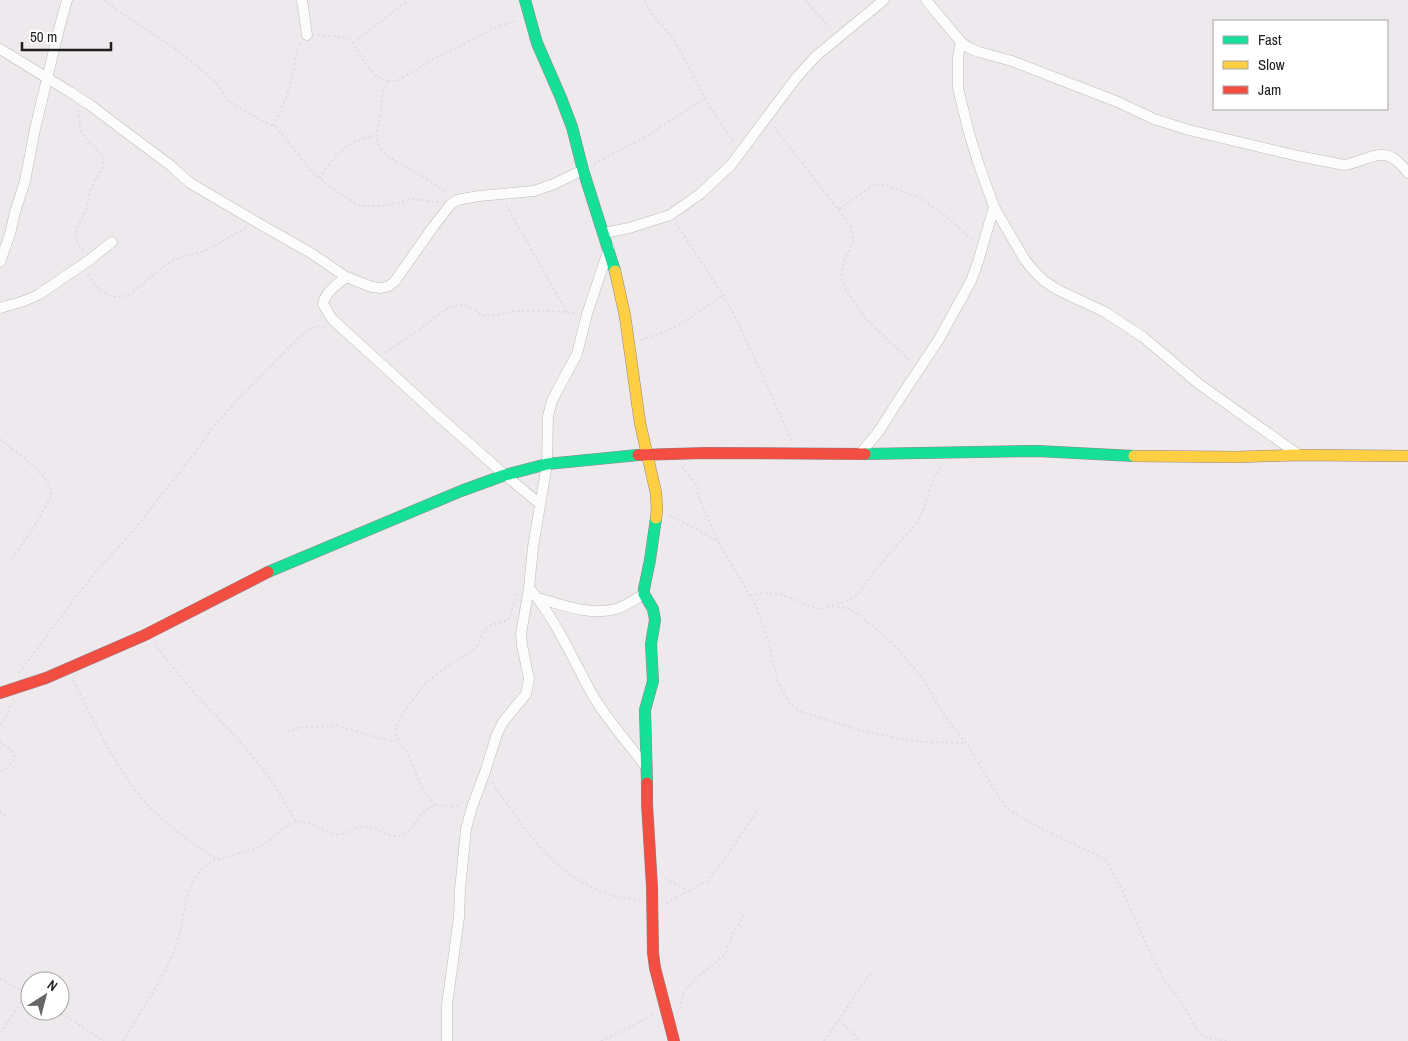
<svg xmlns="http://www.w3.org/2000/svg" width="1408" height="1041" font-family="'Archivo Narrow',sans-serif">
<rect width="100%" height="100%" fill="#ede9ed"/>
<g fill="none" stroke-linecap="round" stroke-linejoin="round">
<defs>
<path id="street" d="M302 0 307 35
M926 0 961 42 969 48 979 52 1012 61 1118 102 1154 119 1189 130 1298 156 1344 165C1362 163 1381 146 1397 161 1401 164 1405 169 1408 173
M961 42 958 57V88L969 133 978 162 994 207 1025 260 1033 270 1044 281 1058 290 1105 312 1143 337 1199 384 1299 455
M0 49 70 92 90 105 127 133 170 165 190 183 258 223 311 253 346 277 372 287 381 288 389 286 395 281 433 227 451 204 457 200 479 196 534 191 554 184 583 170
M604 233 629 228 670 215 700 194 731 165 796 78 816 56 884 0
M0 262 10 234 15 212 25 181 35 129 58 33 67 0
M346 277C337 285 325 292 323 304L332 319 435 413 505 475 540 504
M0 308 24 301 38 295 88 261 112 242
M860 454 879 431 898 401 939 339 971 281 978 262 994 207
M529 588C556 619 572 658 592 694 607 720 629 744 647 768
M538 598C562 605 591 616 616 609 626 606 635 599 644 594
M447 1041V1005L459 917 460 890 466 829 472 807 485 772 497 734 503 722 526 694 529 679 522 645 521 634 529 588 533 547 547 464 548 416 552 401 557 391 577 354 587 314 609 248"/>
<path id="fast" d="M525 0 537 43 561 98 572 127 583 170 615 271
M865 454 1037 451 1134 456
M268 572 461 491 505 475 547 464 638 455
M647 783 645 710 653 681 651 644 655 620 653 609 644 594V589L650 560 656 518"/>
<path id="slow" d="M615 271 625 316 640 423 656 493 657 510 656 518
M1134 456 1237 457 1299 455 1408 456"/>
<path id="jam" d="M638 455 705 453 865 454
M0 693 46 678 145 635 268 572
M647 783V804L652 887 653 953 655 968 674 1041"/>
</defs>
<use href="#street" stroke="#bdbbbd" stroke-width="11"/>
<use href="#fast" stroke="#96828b" stroke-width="12"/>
<use href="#slow" stroke="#96828b" stroke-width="12"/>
<use href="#jam" stroke="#96828b" stroke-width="12"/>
<path stroke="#e4dbea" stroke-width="2" stroke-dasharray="2.5 2.5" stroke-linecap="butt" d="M104 0 120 12 177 50 197 66 217 84 228 101 257 118 277 128 311 171 329 186 359 206H380L399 203 412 199 439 202
M645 0C650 17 665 27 675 41L705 98 723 127 735 143
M805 0 832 30
M318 35 341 37 348 39 353 43 366 65 375 75 382 79 388 81H397L437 57 464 44 494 28 518 20
M353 43 408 0
M388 81 382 95 380 119 377 131V140L379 146 386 155 430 181 447 192
M78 110 81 132 99 152 103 156V162L102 168 90 190 87 207 76 231 75 236 83 251
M273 126C282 109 289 92 293 74 296 64 295 53 300 43
M774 127 841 213 850 226 853 235V243L845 260 841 276 845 288 865 318 911 362
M594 164 652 133 705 98
M319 178C328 167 337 152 349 145 357 140 367 138 376 135
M506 205 567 312
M839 209 872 186 879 184 889 186 923 199 944 215 972 239
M676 223 723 295 736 318 792 441
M88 274C98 291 109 302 130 294 142 285 153 274 166 265 180 255 198 255 213 247 224 241 234 233 246 228
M641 340 666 331 681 324 722 296
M385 353 421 328 439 314 451 307 460 305H465L479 313 486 316 497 315 513 311H553L577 313
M0 439C13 449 53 478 51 494 50 505 19 548 11 560
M682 467 694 481 697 487 700 501 719 543 755 604 767 637 778 682 789 703 802 712 866 732 901 739 928 742 965 743
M669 515 704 533 719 543
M750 595 767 593 778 594 789 597 811 607 821 609 846 601 857 595 877 568 917 523 923 511 933 479 943 465
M832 606 847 608 861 616 894 645 909 662 923 679 943 714 966 743 999 797 1009 810 1042 829 1097 855 1106 861 1111 869 1122 890 1142 935 1163 978 1184 1006 1199 1034 1204 1037 1228 1041
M154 644 197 696 235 736 270 778 296 821
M19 673 75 598 99 568 129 536 194 454 212 428 241 396 297 339 311 328 318 326 325 327
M73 680C92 718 110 756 135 790 157 819 188 840 217 860
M0 725 8 713 11 703
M287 732 301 727 339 726 382 739 399 742
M0 741 13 752 15 758 7 768 0 773
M492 782C523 828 557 880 614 896 623 898 632 899 641 901
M435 805 423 791 408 754 399 742 396 733V727L402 715 423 686 437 674 477 647C480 642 480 639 482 634 486 623 498 624 508 620L511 614 517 591
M0 811 7 817
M665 879 689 891
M666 903 707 881 720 865 759 809
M0 979 30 995
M680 1009 684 991 695 979 722 957 726 952 733 933 746 912
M57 1011 104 1041
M839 1020 861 1041
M0 1033 27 993
M123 1041C140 1012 163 980 175 948 185 923 182 891 201 870 212 858 239 854 254 849 271 844 284 822 298 822 312 821 322 831 334 834 345 836 356 826 367 827 379 828 387 838 400 836 413 833 418 811 433 806 443 802 452 811 461 803
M601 1041 629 1028 654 1014
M824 1041 872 971"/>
<use href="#street" stroke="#fcfcfc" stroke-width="10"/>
<use href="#fast" stroke="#16e098" stroke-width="11"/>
<use href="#slow" stroke="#ffcf43" stroke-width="11"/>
<use href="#jam" stroke="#f24e42" stroke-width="11"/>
</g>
<rect x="1213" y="20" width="175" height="90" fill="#ffffff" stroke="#a5a5a5"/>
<rect x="1223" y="36" width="25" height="8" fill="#16e098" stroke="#a5a5a5"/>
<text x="1258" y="45" font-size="15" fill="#1f1f1f">Fast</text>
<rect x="1223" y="61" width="25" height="8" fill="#ffcf43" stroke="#a5a5a5"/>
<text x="1258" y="70" font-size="15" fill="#1f1f1f">Slow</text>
<rect x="1223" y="86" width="25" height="8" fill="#f24e42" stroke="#a5a5a5"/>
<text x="1258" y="95" font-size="15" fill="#1f1f1f">Jam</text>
<g transform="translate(45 996) rotate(36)"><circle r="24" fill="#ffffff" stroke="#a5a5a5"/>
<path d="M0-4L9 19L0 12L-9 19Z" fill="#676667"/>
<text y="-8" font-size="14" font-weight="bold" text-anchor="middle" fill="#1f1f1f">N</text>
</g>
<path d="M22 42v8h89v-8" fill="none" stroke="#1f1f1f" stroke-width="2.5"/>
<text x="30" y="42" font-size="15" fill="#1f1f1f" stroke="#ffffff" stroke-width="4" paint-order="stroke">50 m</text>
</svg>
